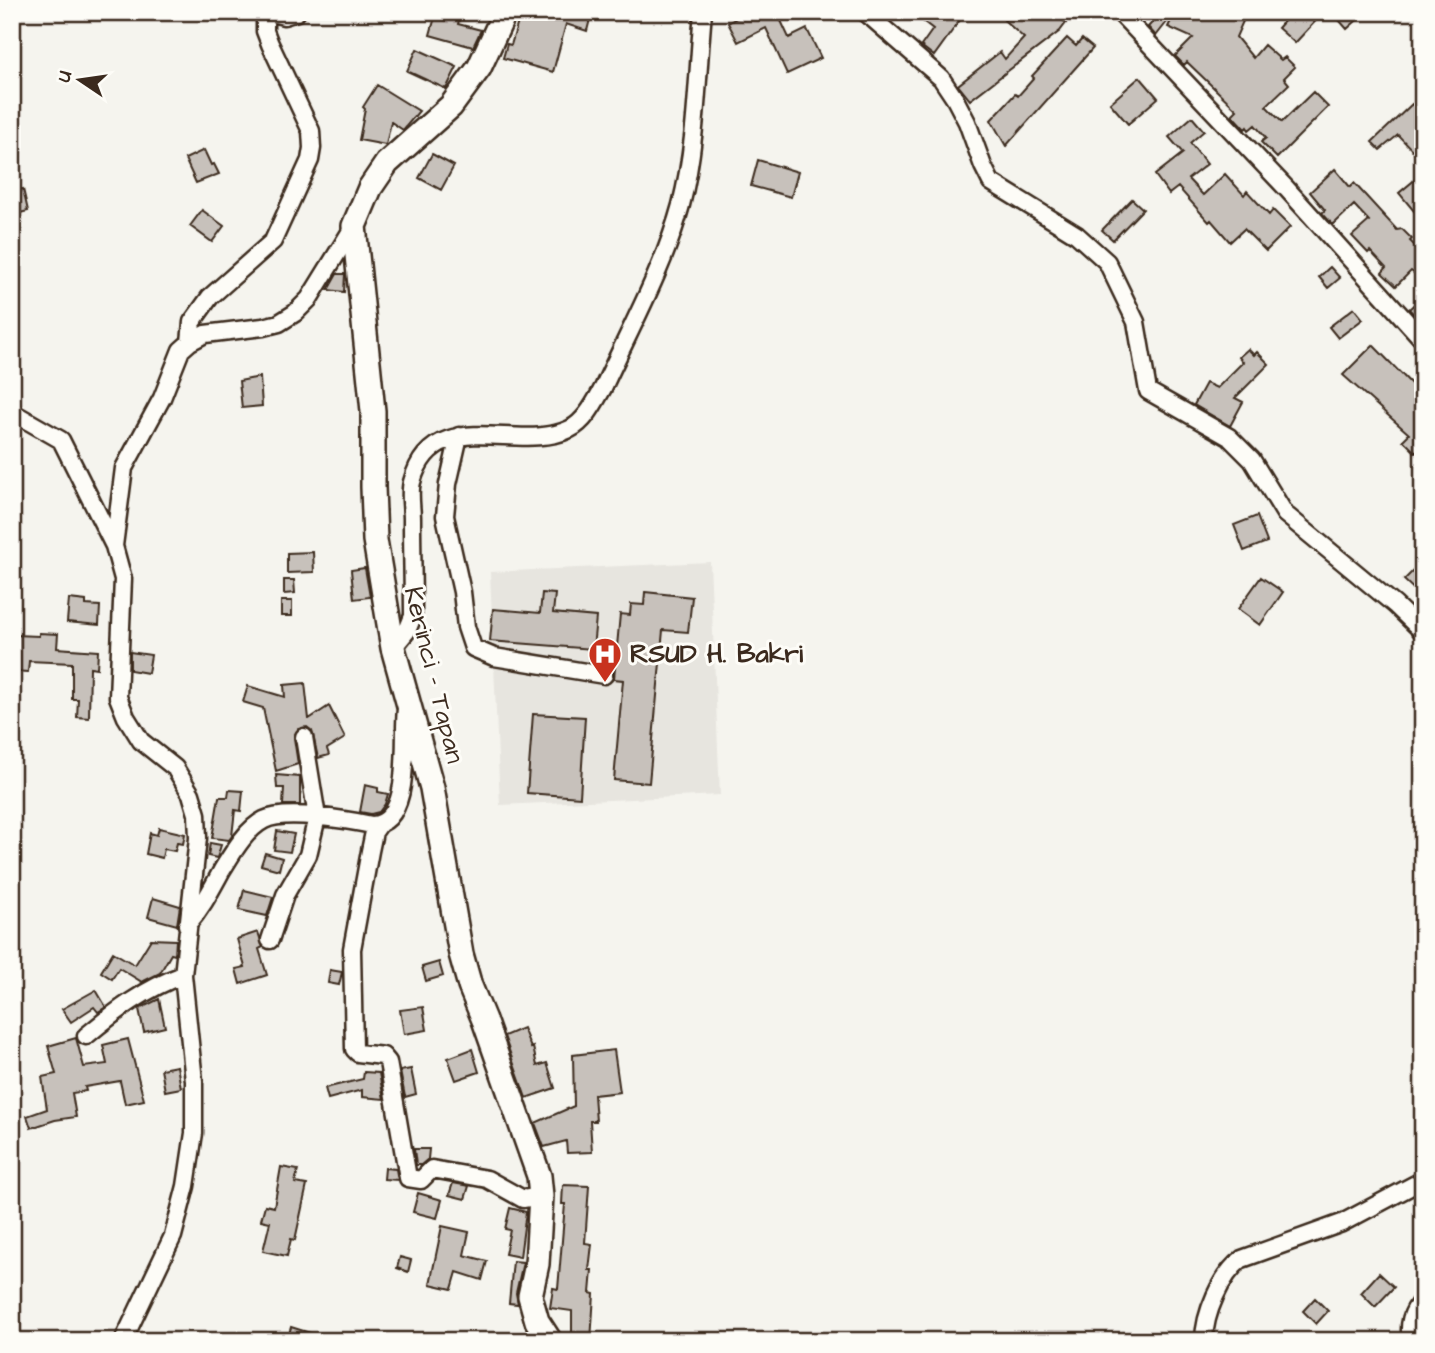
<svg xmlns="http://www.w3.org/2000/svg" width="1435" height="1353" font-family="'Architects Daughter',sans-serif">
<rect width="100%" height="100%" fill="#f5f4ee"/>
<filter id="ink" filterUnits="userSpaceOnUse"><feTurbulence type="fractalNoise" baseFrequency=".0143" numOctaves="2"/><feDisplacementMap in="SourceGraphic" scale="14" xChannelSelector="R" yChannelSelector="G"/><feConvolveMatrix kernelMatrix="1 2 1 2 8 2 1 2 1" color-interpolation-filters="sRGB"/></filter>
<g filter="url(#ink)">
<path fill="#e7e5df" d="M710 562 720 795 500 805 490 572Z"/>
<path fill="#c7c1bb" stroke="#3b2a1e" stroke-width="2" d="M449 12H461L458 24 481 30 473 47 430 35 435 17 447 21Z
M521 12H583L591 15 587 31 566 24 553 72 503 58 507 44 511 45Z
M747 12H777L789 38 807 29 821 58 787 74 766 28 738 42 728 23Z
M911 12H950L960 20 934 56 921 46 933 29Z
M1010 12H1054L1066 23 1060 31 970 100 958 85 1000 52 1005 59 1024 38 1004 20Z
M1175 12H1247L1236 37 1253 58 1264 45 1281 60 1285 57 1295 67 1284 78 1289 84 1266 106 1282 122 1313 92 1328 107 1277 158 1261 142 1266 138 1255 125 1249 130 1247 127 1245 129 1232 115 1237 110 1187 62 1184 65 1175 56 1193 38 1168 27Z
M1292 12H1324L1295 43 1278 28Z
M1332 12H1366L1347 29Z
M1159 15 1167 22 1156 36 1148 27Z
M1067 38 1076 46 1082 39 1093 48 1006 146 991 120 1015 94 1018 96 1034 78 1032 76Z
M417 49 457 67 446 89 407 71Z
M1140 77 1158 98 1128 124 1110 103Z
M377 85 419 111 403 130 391 122 386 145 359 140 365 109 363 107Z
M1412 104 1423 116V145L1414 152 1398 135 1380 150 1372 142Z
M1192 117 1204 131 1190 143 1207 164 1188 179 1203 195 1225 174 1244 195 1247 191 1269 215 1273 210 1290 227 1266 251 1244 229 1230 242 1211 220 1209 222 1178 187 1169 194 1155 175 1183 153 1169 137Z
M204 150 211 165 214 164 219 174 196 183 185 159Z
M432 154 454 166 441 190 419 178Z
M758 160 798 172 791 197 751 186Z
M1335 169 1350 187 1354 183 1397 230 1402 229 1412 239 1410 241 1423 254V280L1411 271 1396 286 1382 273 1386 268 1370 251 1368 253 1352 236 1369 221 1354 205 1333 225 1322 213 1325 210 1310 192Z
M1423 173V203L1414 211 1399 193Z
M23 189 28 211 12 215V191Z
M1132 199 1143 209 1113 240 1102 230Z
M202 210 224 226 212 242 190 226Z
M1330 267 1340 278 1328 288 1319 277Z
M337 274H345L344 292 328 290Z
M1423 296V324L1409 309Z
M1354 308 1363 319 1338 338 1329 327Z
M1373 345 1423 396V444L1415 452 1403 440 1409 434 1343 375Z
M1248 349 1254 355 1257 352 1269 364 1235 398 1243 402 1230 426 1194 405 1206 383 1217 388 1243 362 1239 357Z
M260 377 262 406 242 408 239 381Z
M1257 516 1267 542 1244 551 1234 525Z
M313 552 314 572 287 573V553Z
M1423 561V598L1404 580Z
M365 568 370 597 354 599 351 570Z
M1261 577 1283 592 1260 625 1238 609Z
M284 580H294L295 593 284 594Z
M645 592 692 597 688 632 663 630 649 783 614 780 623 680 614 679 620 614 630 615 631 604 644 605Z
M542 593 555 594 553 613 596 617 593 649 490 641 493 609 540 613Z
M69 599 86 601V605L100 606 99 625 67 622Z
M281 601H292V616H281Z
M39 633 58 634 57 648 98 651 97 668 90 667 89 718 77 717 78 699H72V663L29 661 28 672 12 671 15 635 39 636Z
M130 652 151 655 148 673 130 670Z
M305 683 309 719 329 706 345 738 327 749 329 755 318 758 312 731 307 727 298 729 294 738 298 764 276 771 263 708 243 702 248 686 285 697 284 685Z
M533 714 585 717 580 797 527 793Z
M276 775 300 777V805H283L284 788H277Z
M365 785 378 788V792L388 794 385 804 379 812 371 814 360 812Z
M229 790 243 791 241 811 235 810 232 836 229 840 212 838 219 797H228Z
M159 828 185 834 183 844 177 843 175 851 164 849 162 858 146 854 150 833 157 835Z
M277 831 294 834 290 852 274 850Z
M210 843 221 845 217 858 208 856Z
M265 853 282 858 279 870 261 865Z
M244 890 273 897 267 916 239 910Z
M153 898 180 906 177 925 148 917Z
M258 932 263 947 259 949 267 975 240 984 236 969 245 967 237 939Z
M151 939 176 940 175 955 171 954 160 973 142 982 119 968 112 979 101 972 113 952 135 965Z
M439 962 443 976 426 981 422 967Z
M330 970 342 972 339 985 328 983Z
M96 990 106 1007 98 1012 94 1007 71 1022 62 1009Z
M159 999 165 1027 144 1032 139 1009Z
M423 1007 427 1030 404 1034 400 1010Z
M523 1028 531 1048 533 1047 537 1066 547 1063 555 1088 526 1098 504 1036Z
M76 1038 84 1067 107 1064 103 1045 128 1039 144 1100 125 1104 120 1081 85 1087 86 1091 72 1093 76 1117 55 1120 31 1128 27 1116 47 1109 42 1077 56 1074 48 1046Z
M472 1049 479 1072 456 1080 448 1058Z
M614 1050 620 1092 594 1095 596 1121H590L592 1152 567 1153 566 1141 544 1147 535 1123 574 1106 573 1055Z
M177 1066 181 1088 165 1091 161 1069Z
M411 1069 416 1094 405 1097 400 1071Z
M364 1072 379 1073 384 1099 362 1097V1090L328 1099 325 1088 363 1079Z
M414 1149H429L428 1159 421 1165H416Z
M281 1167 298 1170 295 1183 307 1185 295 1240 291 1239 287 1256 263 1251 270 1222 261 1220 265 1205 274 1207Z
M385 1168 396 1169 398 1180 384 1179Z
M453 1183 469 1186 465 1199 449 1195Z
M563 1185 589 1186 585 1243 592 1244 589 1270H592L590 1293 594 1294 591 1341H572V1311L550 1308 553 1288 558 1289 565 1204H562Z
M418 1193 442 1200 437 1218 413 1212Z
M510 1208 526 1212 520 1257 505 1254 510 1230 505 1229Z
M442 1226 469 1232 464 1255 487 1261 482 1280 457 1272 452 1289 430 1284Z
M400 1257 411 1260 408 1272 397 1268Z
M513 1261 523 1262 516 1293 518 1304 509 1303Z
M1379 1273 1394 1287 1375 1307 1361 1293Z
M1315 1298 1328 1311 1316 1324 1303 1311Z
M291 1327 326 1338V1341H287Z"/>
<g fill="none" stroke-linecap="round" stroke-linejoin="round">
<defs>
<path id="minor" d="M268 12 284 16 297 12
M865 12 941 78 955 99 967 122 983 166 991 182 1077 235 1107 262 1136 322 1148 391 1229 437 1252 460 1285 514 1395 605 1423 632
M1119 12 1287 189 1423 340
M190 342 192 322 210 297 273 241 310 160 312 148 311 131 270 44 265 31V12
M12 412 61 440 114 546 123 579 118 697 126 717 141 741 175 768 191 794 197 814 198 838 183 975 194 1081V1133L186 1186 173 1236 123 1341
M459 436 448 484 445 516 462 592 466 627 473 648 494 657 604 675
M114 546 124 468 162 398 181 350 190 342 205 334 263 327 279 323 295 313 309 299 354 226
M393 648 407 631 413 616C413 583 412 551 412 519 412 508 409 493 412 482 433 403 518 454 570 429 585 422 595 402 603 388 630 329 664 268 681 205 697 143 697 76 703 12
M379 825 374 832 370 851 352 949 354 1049 358 1053 383 1056 388 1062 408 1178 421 1180 432 1169 487 1179 523 1199 541 1196
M187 925C202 908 211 890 222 870 232 854 246 829 264 820 285 809 348 820 372 825 414 823 402 736 406 709
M270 940 285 895 308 855 317 817 304 737
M86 1036C116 1011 146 988 183 975
M1204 1341C1204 1315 1221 1274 1242 1259L1342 1223 1423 1180
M1411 1341C1408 1324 1411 1312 1423 1299"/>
<path id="highway" d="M505 12 479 68 451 106 387 163 370 188 354 226 373 411V487L375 540 393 648 432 788 461 954 470 986 484 1020 539 1176 541 1196 537 1264 530 1296 537 1321 550 1341"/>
</defs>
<use href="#minor" stroke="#3b2a1e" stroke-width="21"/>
<use href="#highway" stroke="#3b2a1e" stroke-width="28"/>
<use href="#minor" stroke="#fdfcf7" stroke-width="16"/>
<use href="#highway" stroke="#fdfcf7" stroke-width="23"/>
</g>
</g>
<defs>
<symbol id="hospital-pin" viewBox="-11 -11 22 30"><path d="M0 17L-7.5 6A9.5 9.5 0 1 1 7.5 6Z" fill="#c8321e" stroke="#fdfcf7"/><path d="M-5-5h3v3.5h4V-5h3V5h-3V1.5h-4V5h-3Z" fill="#fff"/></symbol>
</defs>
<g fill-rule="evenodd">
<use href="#hospital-pin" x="586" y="635" width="38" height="52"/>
</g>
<g text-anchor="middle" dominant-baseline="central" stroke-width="6" stroke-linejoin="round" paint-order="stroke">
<g font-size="26" font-weight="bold" fill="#3b2a1e" stroke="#fdfcf7" text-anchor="start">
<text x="630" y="654">RSUD H. Bakri</text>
</g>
<g font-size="26" fill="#3b2a1e" stroke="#fdfcf7">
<text transform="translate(434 675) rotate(76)">Kerinci - Tapan</text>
</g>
</g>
<rect width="1435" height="1353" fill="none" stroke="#fdfcf7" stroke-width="42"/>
<rect x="21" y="21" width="1393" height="1311" fill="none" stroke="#3b2a1e" stroke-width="2.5" filter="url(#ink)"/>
<g transform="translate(80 80) rotate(283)" stroke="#fdfcf7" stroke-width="5" paint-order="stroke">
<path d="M0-5L12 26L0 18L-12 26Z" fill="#3b2a1e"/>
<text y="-10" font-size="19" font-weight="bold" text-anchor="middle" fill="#3b2a1e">U</text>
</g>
</svg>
